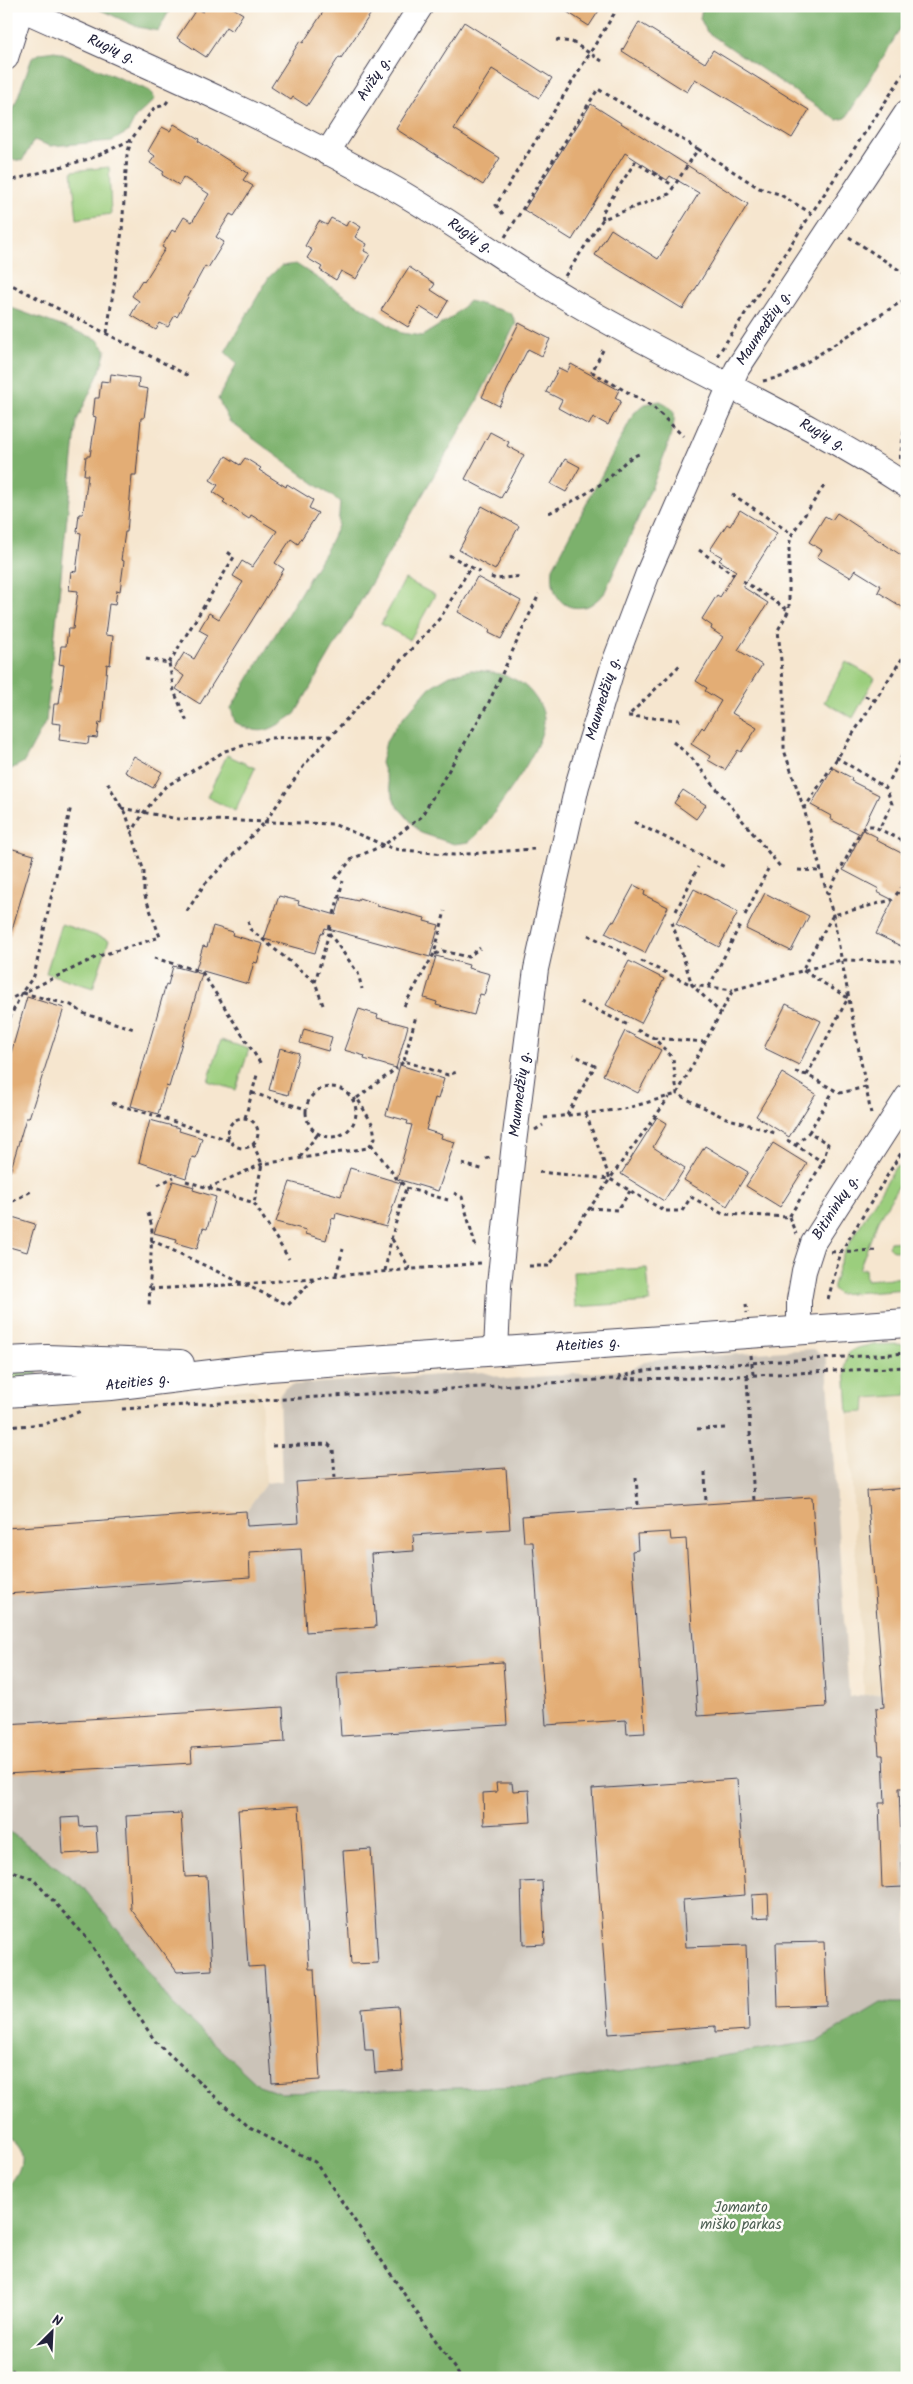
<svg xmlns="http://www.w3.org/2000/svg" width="913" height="2384" font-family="Kalam,sans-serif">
<rect width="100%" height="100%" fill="#fdfcf7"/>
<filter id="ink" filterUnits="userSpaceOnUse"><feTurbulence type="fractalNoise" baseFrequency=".02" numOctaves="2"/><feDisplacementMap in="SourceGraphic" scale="10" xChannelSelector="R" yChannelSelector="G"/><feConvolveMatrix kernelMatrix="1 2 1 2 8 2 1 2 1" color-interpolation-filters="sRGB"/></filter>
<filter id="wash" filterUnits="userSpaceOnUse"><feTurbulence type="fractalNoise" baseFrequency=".0096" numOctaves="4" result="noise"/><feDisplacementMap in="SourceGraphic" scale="20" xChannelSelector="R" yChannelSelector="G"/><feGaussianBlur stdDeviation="1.12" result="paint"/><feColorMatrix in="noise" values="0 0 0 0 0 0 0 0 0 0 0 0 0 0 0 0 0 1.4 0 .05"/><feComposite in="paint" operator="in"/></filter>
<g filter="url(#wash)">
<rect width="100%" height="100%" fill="#f6e6cf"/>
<path fill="#ebd8ba" d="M907 1344V1690L864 1695 845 1365 848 1353 854 1348Z
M251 1389 257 1391 261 1398 266 1483 246 1511 250 1577 6 1594V1404Z"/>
<path fill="#cbc3b8" d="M814 1349 825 1356 827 1362 849 1697 907 1690V2003H881L818 2041 528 2086 280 2093 259 2086 171 2003 124 1938 82 1886 6 1829V1594L250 1577 246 1511 266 1483 282 1481 279 1396 285 1388 291 1385 483 1372 506 1379 628 1370 649 1360Z"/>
<path fill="#9bce7d" stroke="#5e785c" d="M109 167 111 214 77 219 72 171Z
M405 579 435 595 410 640 381 624Z
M846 662 875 678 853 718 824 702Z
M227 755 255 768 235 811 207 797Z
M61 924 109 940 93 988 46 973Z
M221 1040 249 1049 236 1090 208 1081Z
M896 1166 905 1168 907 1172 878 1220 859 1269H865L866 1280 907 1277V1289L838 1294 833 1289V1285L843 1254Z
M907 1241V1250L893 1251 888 1246 890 1242Z
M647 1268 650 1302 575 1307 573 1272Z
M907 1344V1395L866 1398 865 1412 848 1413 845 1365 848 1353C863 1342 889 1345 907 1344Z
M6 1370 37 1371V1378L6 1383Z"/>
<path fill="#7cb16c" stroke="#4f6a54" d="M92 6H172L158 31 138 27Z
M703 6H904L907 7V18L846 118 837 120 707 32 700 18Z
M55 51 150 91 155 99 135 118 128 132 112 141 50 146 34 140 22 161 6 158V129L32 58 41 53Z
M296 264 401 333 422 336 451 318 469 301 511 313 516 323 476 403 295 714C270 730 263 738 235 722L231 708 328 547 338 526 340 502 229 421 218 399 237 363 225 352 269 277 281 266Z
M6 306 97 339 106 350 100 371 77 420 46 721 24 762 6 772Z
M660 401C666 404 671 406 674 413 680 434 616 566 604 594 599 598 593 604 588 606 560 614 550 591 553 568L634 413 645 404Z
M471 670C491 671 517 675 531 692 537 700 543 707 544 718 546 747 498 806 481 831L469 842 454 844 421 833 396 805 381 763 386 742 397 725 430 687 450 675Z
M6 1829 82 1886 124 1938 171 2003 259 2086 280 2093 528 2086 818 2041 881 2003H907V2378H6V2187C23 2173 29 2148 6 2136Z"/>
<g id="blocks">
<path fill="#e3ad74" d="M206 6H230L243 14 232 31 226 27 206 57 177 38 197 8 203 12Z
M327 6H376L341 58 339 57 307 106 293 97 291 100 271 87 300 41 303 43Z
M558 6H602L589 26Z
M464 22 552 78 539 98 492 69 454 129 500 158 483 185 396 129Z
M639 22 705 63 713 50 809 110 792 138 695 79 687 92 622 51Z
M591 104 748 204 683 309 595 255 611 229 658 259 699 193 670 176 667 180 625 153 572 240 524 210Z
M174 124 199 139 198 141 248 173 243 180 253 186 234 216 230 214 216 237 224 242 208 268 205 266 177 317 175 315 168 327 160 323 156 330 131 315 139 301 132 296 142 280 144 282 165 249 162 247 172 230 175 232 184 217 192 222 209 194 183 177 179 185 162 175 164 172 150 163 155 156 148 151 162 127 170 131Z
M331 218 346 226 349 220 361 227 355 237 367 244 364 251 370 254 356 279 341 271 336 280 320 270 322 267 307 258 312 250 305 246 319 221 327 225Z
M409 267 435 284 431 290 448 301 438 318 420 307 408 327 381 310Z
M519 323 550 339 542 356 528 349 499 406 482 397Z
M571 364 619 390 615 398 621 401 608 425 593 417 589 425 558 408 562 400 546 392 559 368 567 372Z
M111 374 139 378 138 387 148 389 144 418H141L136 475H132L127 532H125L121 560 124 561 120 591 117 590 115 605 109 604 105 635 113 636 110 665 107 664 102 723 99 722 97 738 89 737 88 744 59 740 61 724 52 723 54 704H59L64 665 59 664 61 646H66L68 629H73L78 591 69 590 71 571 76 572 81 533 77 532 79 514H83L88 475H84L86 456H90L96 417 93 416 95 398H99L101 381 110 382Z
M490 432 509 442 507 446 524 455 501 498 465 479Z
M226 456 240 465 245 458 261 468 259 470 286 487 287 484 313 500 309 508 318 513 298 544 291 539 275 563 284 569 200 704 176 689 184 676 174 669 184 653 194 659 208 635 199 630 209 613 219 619 243 582 233 576 242 561 252 567 277 531 251 515 249 519 223 502 225 500 213 492 218 485 210 480Z
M565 459 580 467 566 492 551 484Z
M482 506 519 526 495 570 459 550Z
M740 510 777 533 743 587 768 603 738 650 762 665 732 713 757 728 741 752 738 750 725 770 708 760 710 756 691 744 702 727 704 729 721 701 705 691 707 688 696 681 723 637 711 629 712 626 702 619 717 595 720 597 736 571 719 560 722 557 710 550 727 524 730 526Z
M837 513 907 559V610L878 592 881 586 855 570 850 577 817 557 822 550 809 542 825 516 832 520Z
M477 577 521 601 501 639 489 633 490 630 458 612Z
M134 756 162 772 153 788 125 772Z
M833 768 852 778 851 781 879 795 860 834 830 819 831 816 811 805Z
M683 790 706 805 696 819 674 803Z
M863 830 877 837 876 840 907 856V949L876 934 893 900 877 892 879 889 843 870Z
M6 847 34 855 10 936H6Z
M634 885 645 891 644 895 668 907 645 953 605 933 612 921 614 922Z
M694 889 738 912 719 947 676 924Z
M765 893 809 916 791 951 746 929Z
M279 896 299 901 298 904 336 915 341 897 358 901 359 898 377 904V906L425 918 424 921 439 925 430 957 325 928 323 934 321 933 315 953 264 939Z
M213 926 233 932 232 935 263 944 257 963 254 962 248 984 196 969 203 946 207 947Z
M436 956 469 965 468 968 490 974 484 995 480 994 474 1015 436 1005 437 1002 424 998Z
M629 961 664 979 641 1023 606 1005Z
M173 966 202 974 169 1087 166 1086 158 1114 131 1106 166 984 168 985Z
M27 997 64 1008 29 1118H26L10 1172 6 1171V1060L8 1053H11Z
M786 1004 821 1021 799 1065 764 1048Z
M359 1009 378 1015 377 1018 408 1026 396 1068 364 1059 365 1056 344 1050Z
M304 1029 332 1037 328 1051 300 1043Z
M625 1031 661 1050 638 1093 603 1075Z
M280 1048 299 1053 288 1095 269 1090Z
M400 1065 444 1079 438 1099 435 1098 426 1130 442 1135 441 1138 455 1142 438 1191 397 1179 412 1125 407 1124 408 1121 386 1115Z
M782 1073 816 1094 789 1137 756 1116Z
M657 1117 667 1123 653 1147 685 1168 664 1201 621 1174Z
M150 1120 180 1128 179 1131 202 1138 196 1158 192 1157 186 1178 139 1162Z
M773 1143 807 1164 780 1207 746 1186Z
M705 1146 748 1172 727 1206 684 1180Z
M350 1168 401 1183 386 1227 336 1213 335 1219 332 1218 326 1240 305 1234 306 1230 276 1222 290 1182 341 1196Z
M173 1181 194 1187 193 1190 216 1197 207 1229 203 1228 197 1249 176 1243 177 1239 154 1233Z
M6 1215 35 1224 27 1252 6 1246Z
M506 1468 510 1529 413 1535 414 1551 371 1554 376 1627 306 1632 301 1549 249 1552 250 1577 6 1594V1528L246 1511 247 1526 299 1523 296 1482Z
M907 1488V1788H899L903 1887 882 1888 879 1803H885L883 1755H879L876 1708 884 1707 867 1491Z
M812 1497 826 1707 698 1716 686 1539 671 1540 670 1532 637 1534 638 1550 632 1551 645 1733 627 1734 626 1720 546 1725 533 1542H524L522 1516Z
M503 1662 507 1725 341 1736 337 1673Z
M283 1707 285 1742 191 1748 192 1763 6 1774V1724Z
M737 1779 745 1895 683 1900 686 1947 746 1945 749 2030 715 2032V2026L609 2034 592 1789Z
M496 1783H512L513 1791 529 1790 531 1822 484 1825 483 1793 497 1792Z
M299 1806 309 1969H314L320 2080 272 2083 264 1966 248 1967 238 1810Z
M181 1813 185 1877 207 1876 212 1970 177 1972 131 1909 126 1816Z
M79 1817 80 1827 96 1826 98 1852 63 1854 61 1818Z
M371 1849 378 1963 351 1964 343 1851Z
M542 1881 545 1944 523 1945 521 1882Z
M768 1894 769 1917 753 1918 752 1895Z
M824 1942 827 2005 778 2007 776 1943Z
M398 2006 403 2071 375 2073 373 2050H365L362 2009Z"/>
</g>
</g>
<g filter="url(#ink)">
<use href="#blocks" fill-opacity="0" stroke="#423f51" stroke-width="1"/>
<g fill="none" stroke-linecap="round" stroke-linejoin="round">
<defs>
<g id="minor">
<path id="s1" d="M21 9C146 65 276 121 395 189 456 224 513 267 575 303 684 367 801 416 907 486"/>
<path d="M6 58 22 6"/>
<path id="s2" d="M327 153 421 6"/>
<path id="s3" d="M799 1330V1300L804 1271 813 1243 907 1097"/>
<path id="s4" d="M496 1352 499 1285 514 1143 536 969 577 786 614 663 648 573 737 369 907 112"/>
</g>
<g id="major">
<path d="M6 1361 47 1359 180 1364"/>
<path id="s5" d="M6 1393 111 1386 269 1367 907 1323"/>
</g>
</defs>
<use href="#minor" stroke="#423f51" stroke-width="26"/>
<use href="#major" stroke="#423f51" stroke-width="30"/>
<path stroke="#423f51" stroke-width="3" stroke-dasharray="4 4" stroke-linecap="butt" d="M556 40 572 42 602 61
M698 149 759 188 779 194 811 213
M6 182 92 158 131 140 154 108 165 105 170 98
M503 214 496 205 614 14V6
M603 219 602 213 635 162 674 186
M505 237 598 89 698 149 669 194 603 219 565 276
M849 237 905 274 907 278
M6 282 189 376
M107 333 122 231 127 155 131 141
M603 350 592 372 652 406 683 436
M717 356 907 69
M763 381 785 376 907 298
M900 459 907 409
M824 486 792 534 789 545V610L778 630 784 691V750L804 809 833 915 871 1114
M732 494 792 534
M549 513C571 502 592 492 611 476 622 466 624 460 639 454
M699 550 734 575
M449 555 480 572
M491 577 496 579 522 576
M743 581 788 610
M146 659 169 663 174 691 187 722
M169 663 234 557 225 550
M865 696 874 700
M680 720 628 716 682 663
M673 742 690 756 782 869
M836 757 886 788 892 804 879 829
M890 780 907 746
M121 808 178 819 333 824 394 849 454 855 534 849
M804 809 907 651
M634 822 725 867
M862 829 867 826H873L907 843
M131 834 144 812 165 787 225 751 269 738 330 736
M798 870 820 871
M907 877 904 884 907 886
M335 879 352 859 384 845 421 817 488 704 539 594
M827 895 859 834
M896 895 904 884
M187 911 204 885 266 821 305 764 441 617 470 568
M676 911 698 867
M334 914 343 881
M745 915 768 869
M248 921 250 929 315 982
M672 922 692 985 721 1013
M330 925 329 933 358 973 362 989
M588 935 631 956
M435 954 443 951 468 957 480 948
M154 958 196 970
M641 961 692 985 733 990
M202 972 261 1064
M709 987 740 925
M23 993 71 1005 85 1014 134 1029
M6 1001 99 956 160 937 144 893V872L127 817 106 780
M580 1002 628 1025
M323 1005 315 982 329 933
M404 1006 434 954 445 911
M6 1026 22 992 34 976 71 806
M637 1030 654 1038
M705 1042 654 1038 673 1058 677 1094 723 1117 778 1134
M404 1061 416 1016
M400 1065 404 1061 448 1075 457 1072
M795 1072 807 1075
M866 1087 840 1093 807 1075 848 998 802 970 833 915 892 900
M306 1112a25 25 0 1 1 50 0a25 25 0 1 1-50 0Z
M252 1093 306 1109
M357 1098 397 1068
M112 1103 153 1115
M586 1114 610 1179C629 1150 650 1125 669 1097
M567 1115 595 1066 574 1055
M157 1116 231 1141
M245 1118 257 1075
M544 1118 624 1109 677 1094 733 990 841 960 902 961 907 964
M228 1133a15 15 0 1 1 30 0a15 15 0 1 1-30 0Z
M535 1130 543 1125
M787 1140 823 1162
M253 1144 262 1164 254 1203
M371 1144 397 1179
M796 1145 809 1132
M300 1157 318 1134
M486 1159 493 1155
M462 1164 485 1170
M539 1172 610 1179 665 1211H682L691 1197 723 1214 789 1217 823 1162 828 1144 809 1132 834 1090
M186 1181 254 1203 289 1259
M401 1182 406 1188 448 1200
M158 1185 174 1177
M208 1188 262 1164 368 1148 375 1138 373 1125 357 1098 353 1100
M454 1193 462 1197 476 1248
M6 1205 33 1190
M589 1208 618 1210 630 1191
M148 1213 152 1227 149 1308
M789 1217 796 1234
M392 1239 410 1269
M151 1240 288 1305 315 1278
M831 1252 878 1250
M529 1266H549L610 1179
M385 1271 391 1239 406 1188
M336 1275 343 1249
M150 1289 245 1284 481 1263
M828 1299 841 1252 907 1143
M746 1304 747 1313
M751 1355 753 1374 747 1379 754 1501
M618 1377 644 1371 701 1366 907 1353
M122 1409 613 1379 701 1378 907 1367
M6 1427 45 1424 81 1411
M697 1429 727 1428
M272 1446 328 1444 333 1449 335 1478
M705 1472 706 1504
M636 1477 638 1505
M6 1869 33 1879 86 1937 155 2041 249 2128 315 2162 461 2378
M6 2364 20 2378"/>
<use href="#minor" stroke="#fff" stroke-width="24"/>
<use href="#major" stroke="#fff" stroke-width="28"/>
</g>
</g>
<g text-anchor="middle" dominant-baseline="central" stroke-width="5" stroke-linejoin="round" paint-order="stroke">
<g font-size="15" fill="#22223b" stroke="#fdfcf7">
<text stroke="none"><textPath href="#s1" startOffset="99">Rugių g.</textPath></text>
<text stroke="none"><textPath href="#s2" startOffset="88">Avižų g.</textPath></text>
<text stroke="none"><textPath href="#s1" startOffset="504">Rugių g.</textPath></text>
<text stroke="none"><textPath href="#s4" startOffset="1069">Maumedžių g.</textPath></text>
<text stroke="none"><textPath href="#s1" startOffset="909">Rugių g.</textPath></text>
<text stroke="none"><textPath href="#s4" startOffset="664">Maumedžių g.</textPath></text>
<text stroke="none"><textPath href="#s4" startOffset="259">Maumedžių g.</textPath></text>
<text stroke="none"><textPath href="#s3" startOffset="131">Bitininkų g.</textPath></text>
<text stroke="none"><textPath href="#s5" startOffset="584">Ateities g.</textPath></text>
<text stroke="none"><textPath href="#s5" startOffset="132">Ateities g.</textPath></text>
</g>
<g font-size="15" fill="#4c5e52" stroke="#fdfcf7">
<text x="741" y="2208">Jomanto<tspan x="741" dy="17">miško parkas</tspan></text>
</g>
</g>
<rect width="913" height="2384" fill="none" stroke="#fdfcf7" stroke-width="25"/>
<g transform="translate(52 2332) rotate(24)" stroke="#fdfcf7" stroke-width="4" paint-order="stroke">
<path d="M0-4L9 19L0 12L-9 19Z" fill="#22223b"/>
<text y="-8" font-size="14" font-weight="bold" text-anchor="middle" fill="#22223b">N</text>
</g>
</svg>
